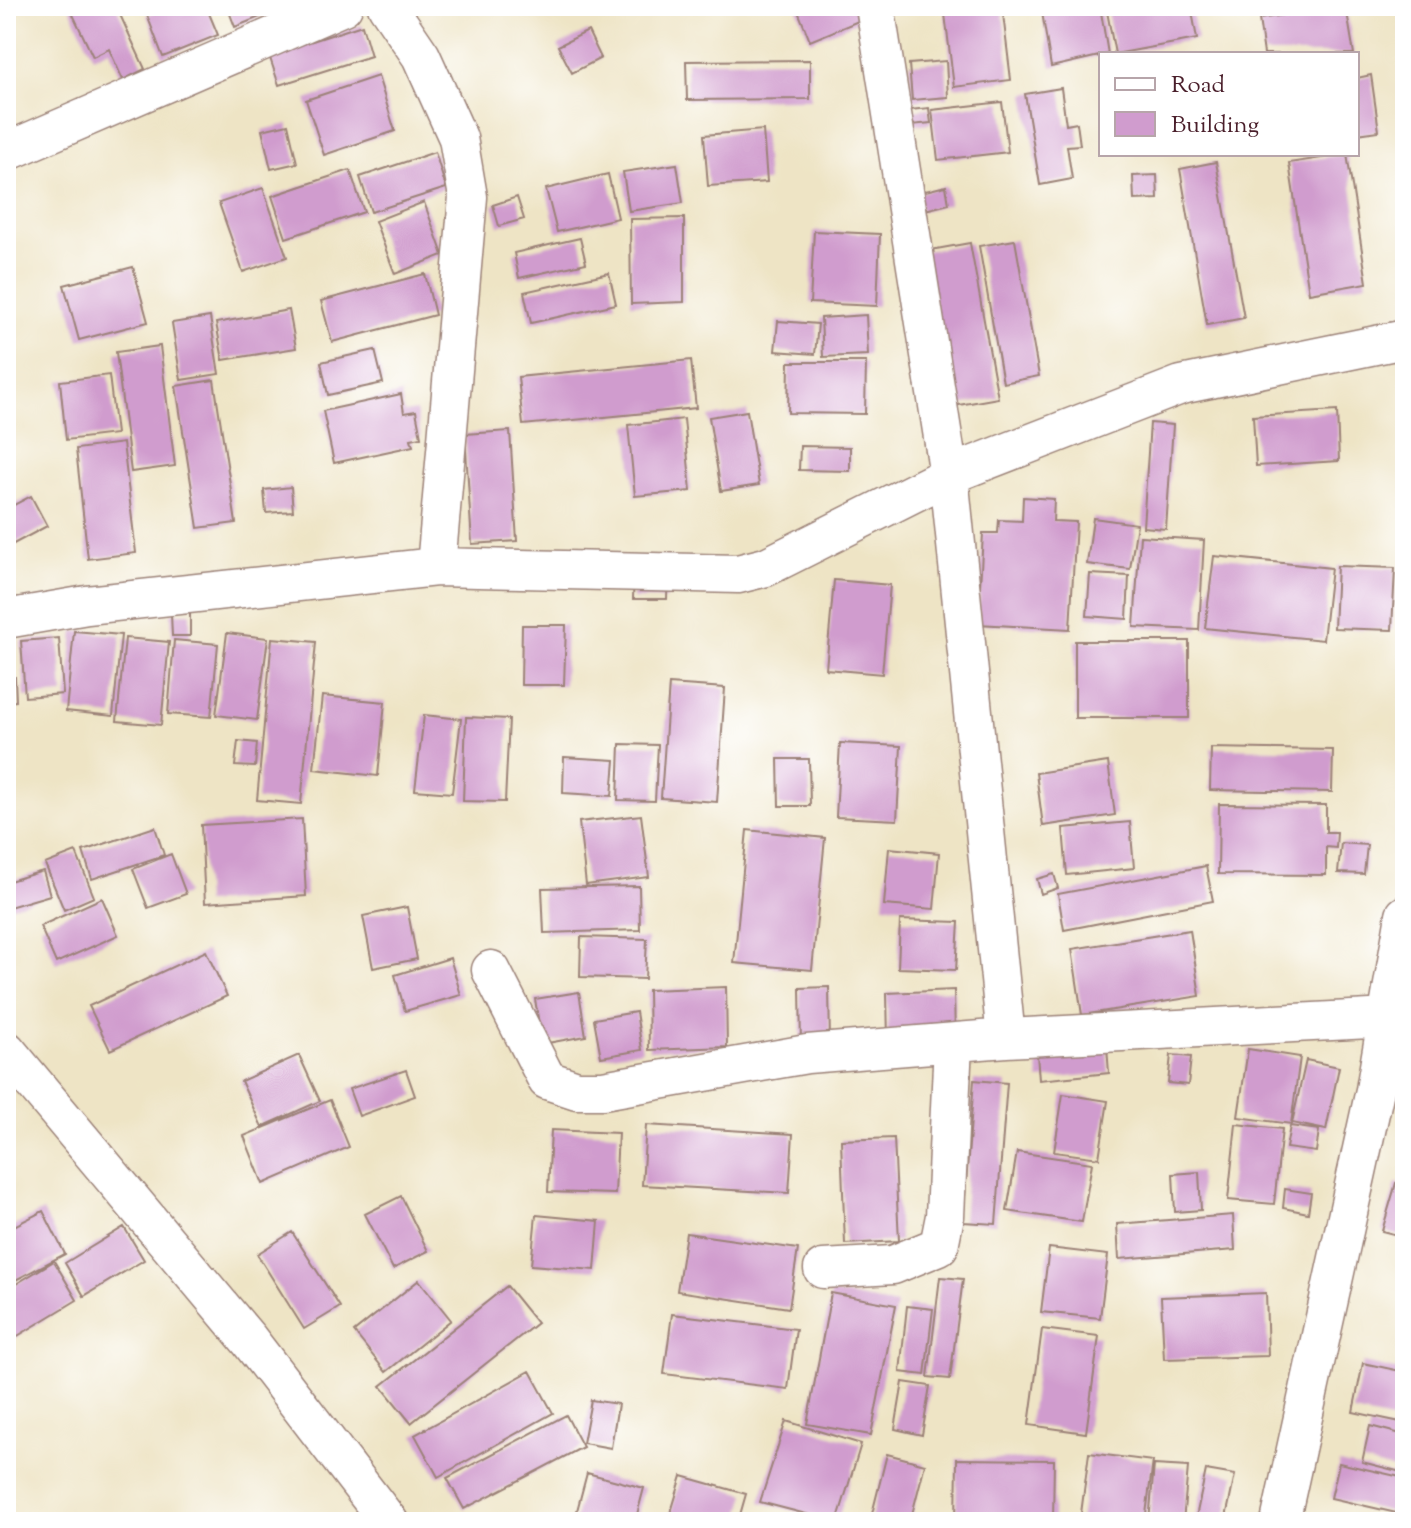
<svg xmlns="http://www.w3.org/2000/svg" width="1411" height="1528" font-family="'Sorts Mill Goudy',serif">
<rect width="100%" height="100%" fill="#fff"/>
<filter id="ink" filterUnits="userSpaceOnUse"><feTurbulence type="fractalNoise" baseFrequency=".0125" numOctaves="2"/><feDisplacementMap in="SourceGraphic" scale="16" xChannelSelector="R" yChannelSelector="G"/><feConvolveMatrix kernelMatrix="1 2 1 2 8 2 1 2 1" color-interpolation-filters="sRGB"/></filter>
<filter id="wash" filterUnits="userSpaceOnUse"><feTurbulence type="fractalNoise" baseFrequency=".006" numOctaves="4" result="noise"/><feDisplacementMap in="SourceGraphic" scale="32" xChannelSelector="R" yChannelSelector="G"/><feGaussianBlur stdDeviation="1.8" result="paint"/><feColorMatrix in="noise" values="0 0 0 0 0 0 0 0 0 0 0 0 0 0 0 0 0 1.4 0 .05"/><feComposite in="paint" operator="in"/></filter>
<g filter="url(#wash)">
<rect width="100%" height="100%" fill="#eee4c5"/>
<g id="blocks">
<path fill="#d09cce" d="M69 6H116L145 69 123 80 109 49 93 57Z
M169 6H206L218 35 163 57 147 15Z
M227 6H287L235 27Z
M796 6H856L861 20 810 41Z
M944 6H1002L1011 80 954 87Z
M1041 6H1100L1108 54 1051 67Z
M1106 6H1191L1197 39 1115 54Z
M1336 6H1346L1354 54H1264L1259 19Z
M362 25 371 56 279 85 269 55Z
M588 31 601 58 572 73 558 46Z
M810 60V99L687 100 686 61Z
M946 61 948 97 912 100 909 64Z
M1371 75 1379 131 1357 134V78Z
M378 76 395 131 324 155 306 100Z
M1061 88 1066 125 1077 123 1080 145 1067 146 1072 179 1040 185 1025 94Z
M1002 102 1008 152 938 160 932 110Z
M929 108 931 123 911 125 910 110Z
M288 124 297 163 271 169 262 130Z
M763 130 767 182 708 186 704 135Z
M435 152 446 188 371 212 360 177Z
M1347 154 1367 283 1309 293 1289 163Z
M1216 162 1244 318 1207 325 1180 169Z
M677 164 683 203 629 211 623 172Z
M350 170 364 212 286 238 272 196Z
M608 174 618 218 557 232 546 189Z
M1157 175 1158 199 1134 200 1133 176Z
M946 186 949 204 921 211 917 193Z
M263 188 287 257 243 272 219 203Z
M517 197 524 219 499 226 493 205Z
M424 202 443 255 395 274 375 221Z
M684 218V302L631 304 630 219Z
M814 231 880 234 877 306 810 303Z
M580 238 586 263 519 278 514 253Z
M1015 240 1039 376 1003 383 979 246Z
M970 243 998 398 953 406 925 251Z
M133 267 148 322 79 340 64 285Z
M609 273 616 304 531 323 524 292Z
M425 274 435 315 332 342 321 301Z
M289 310 296 348 223 360 216 323Z
M866 315 868 355 823 357 821 318Z
M210 317 219 374 181 380 172 323Z
M778 321 818 324 815 354 775 351Z
M160 346 175 466 131 472 116 352Z
M375 350 383 383 328 395 321 362Z
M691 360 696 408 523 425 518 377Z
M789 362H866L865 414 788 413Z
M109 375 116 434 66 440 60 381Z
M214 380 236 523 198 528 176 386Z
M401 394 404 413 416 411 421 437 411 439 413 446 334 463 323 411Z
M747 411 759 485 721 491 709 417Z
M1337 411 1339 461 1256 466 1253 416Z
M684 419 691 491 635 496 628 425Z
M1150 423 1173 425 1166 529 1143 527Z
M510 431 517 541 472 544 465 434Z
M123 443 136 553 88 559 76 449Z
M800 446 850 447V471L799 470Z
M291 487 293 511 266 513 264 490Z
M31 496 47 526 6 548V509Z
M1023 497 1054 499 1053 521 1076 522 1070 629 978 624 983 533H998L999 520 1022 521Z
M1093 518 1137 524 1130 569 1087 564Z
M1140 536 1204 540 1199 630 1134 627Z
M1214 556 1331 568 1323 640 1205 628Z
M1337 566 1395 568 1392 630 1334 628Z
M634 571H668L667 599H633Z
M1090 574 1129 576 1127 619 1087 616Z
M834 580 890 585 882 674 826 669Z
M171 613H190V636H172Z
M522 625H566L564 685H521Z
M74 631 121 635 113 716 66 711Z
M227 633 268 638 257 720 216 715Z
M59 638 63 694 25 697 21 641Z
M125 638 169 642 161 725 117 721Z
M272 638 316 642 301 804 257 800Z
M174 640 218 644 211 717 168 714Z
M1075 641H1189V718H1075Z
M6 677H15L16 701 6 702Z
M669 684 725 688 717 802 661 798Z
M322 696 385 702 378 776 314 769Z
M424 715 461 719 452 793 415 790Z
M466 717 509 719 505 802 463 801Z
M238 741 257 743 255 767 235 766Z
M840 743 901 746 897 820 836 817Z
M620 744 658 745 655 801 618 800Z
M1211 748 1333 750 1332 792 1210 790Z
M564 757 615 760 612 796 563 793Z
M778 759H809L810 806H779Z
M1108 762 1115 815 1043 826 1036 773Z
M1219 804 1326 805V832H1337L1336 848 1326 847V875L1218 874Z
M641 815 649 877 586 885 579 822Z
M302 819 306 896 205 903 201 825Z
M1130 822 1134 868 1067 875 1063 828Z
M155 827 164 855 92 879 83 851Z
M747 830 825 838 812 970 734 963Z
M1341 843 1367 845 1364 874 1338 873Z
M889 848 939 853 934 909 884 905Z
M76 852 94 897 64 910 45 864Z
M171 854 186 894 148 908 133 869Z
M1206 866 1213 901 1064 930 1058 894Z
M43 871 50 895 6 908V882Z
M1054 874 1058 888 1041 894 1037 879Z
M639 886 640 930 544 933 542 888Z
M102 898 118 935 56 963 40 926Z
M407 907 417 959 373 968 363 916Z
M900 920 959 922 956 970 898 968Z
M1190 930 1200 996 1082 1015 1072 949Z
M581 937 647 939 645 979 580 977Z
M206 951 227 996 110 1050 89 1006Z
M450 958 461 995 405 1011 395 975Z
M726 987 727 1047 649 1050 648 990Z
M829 987 830 1044 801 1046 800 988Z
M954 990 955 1039 888 1041 887 993Z
M579 992 586 1036 542 1044 535 999Z
M636 1012 642 1050 601 1057 594 1019Z
M1107 1047 1109 1073 1039 1080 1037 1054Z
M1248 1049 1300 1057 1291 1124 1238 1117Z
M299 1055 320 1101 262 1127 241 1081Z
M1171 1055 1191 1057 1188 1085 1168 1083Z
M1306 1060 1339 1067 1326 1130 1292 1123Z
M406 1070 415 1096 359 1116 349 1089Z
M974 1080 1007 1083 996 1224 963 1222Z
M1063 1094 1108 1101 1099 1158 1054 1152Z
M330 1100 349 1147 263 1184 244 1136Z
M1236 1124 1282 1129 1274 1204 1228 1200Z
M646 1125 793 1134 789 1193 642 1185Z
M1290 1126 1319 1130 1316 1152 1286 1148Z
M551 1130 618 1133 615 1194 548 1192Z
M894 1138 899 1241 845 1244 841 1140Z
M1017 1152 1092 1163 1082 1222 1007 1211Z
M1199 1172 1201 1210 1175 1212 1173 1174Z
M1396 1183 1405 1185V1237L1382 1231Z
M1285 1189 1311 1193 1308 1213 1283 1208Z
M401 1196 428 1251 393 1269 365 1214Z
M43 1211 65 1254 6 1285V1230Z
M536 1215 599 1221 595 1270 531 1265Z
M1233 1215 1235 1250 1119 1259 1117 1224Z
M124 1227 144 1260 84 1296 65 1263Z
M292 1232 340 1307 304 1329 257 1254Z
M686 1233 798 1249 789 1308 677 1291Z
M1049 1248 1108 1255 1100 1318 1041 1312Z
M54 1261 77 1300 6 1343V1290Z
M940 1277 963 1279 950 1379 928 1377Z
M419 1280 451 1320 386 1372 354 1332Z
M507 1286 537 1323 411 1423 381 1386Z
M831 1293 896 1305 871 1435 807 1424Z
M1266 1293 1268 1356 1164 1359 1161 1297Z
M907 1306 933 1309 925 1375 900 1372Z
M672 1314 796 1329 788 1389 664 1374Z
M1042 1329 1099 1336 1086 1433 1029 1425Z
M1363 1363 1405 1372V1423L1353 1412Z
M530 1371 553 1413 438 1477 415 1435Z
M903 1382 930 1386 922 1435 895 1429Z
M591 1400 618 1404 611 1448 583 1443Z
M566 1415 583 1447 464 1509 447 1478Z
M786 1421 861 1444 837 1522 760 1502Z
M1370 1426 1405 1435V1473L1362 1462Z
M1089 1453 1153 1461 1145 1522 1080 1521Z
M887 1454 925 1464 910 1522H870Z
M957 1459 1054 1460 1053 1522H956Z
M1339 1463 1405 1478V1515L1331 1498Z
M1154 1465 1188 1467 1183 1522H1149Z
M1206 1470 1235 1475 1225 1522H1195Z
M587 1473 644 1488 635 1522H574Z
M682 1476 746 1494 738 1522H668Z"/>
</g>
</g>
<g filter="url(#ink)">
<use href="#blocks" fill-opacity="0" stroke="#9c8278" stroke-width="2"/>
<g fill="none" stroke-linecap="round" stroke-linejoin="round">
<defs>
<path id="minor" d="M387 6 421 56 458 138 468 197 436 567
M875 6 949 475 1006 1038
M6 152 343 6
M6 619 87 605 436 567 738 574 766 567 949 475 1181 385 1405 339
M491 970 547 1080 577 1090H603L807 1054 1006 1038 1389 1018
M6 1050 249 1340 389 1522
M823 1269 893 1265 939 1246 945 1216 953 1043
M1280 1522 1375 1090 1405 915"/>
</defs>
<use href="#minor" stroke="#9c8278" stroke-width="41"/>
<use href="#minor" stroke="#fff" stroke-width="38"/>
</g>
</g>
<rect width="1411" height="1528" fill="none" stroke="#fff" stroke-width="32"/>
<rect x="1099" y="52" width="260" height="104" fill="#ffffff" stroke="#b7a5aa" stroke-width="2"/>
<rect x="1115" y="78" width="40" height="12" fill="#ffffff" stroke="#b7a5aa" stroke-width="2"/>
<text x="1171" y="92" font-size="24" fill="#4a1f2b">Road</text>
<rect x="1115" y="112" width="40" height="24" fill="#d09cce" stroke="#b7a5aa" stroke-width="2"/>
<text x="1171" y="132" font-size="24" fill="#4a1f2b">Building</text>
</svg>
